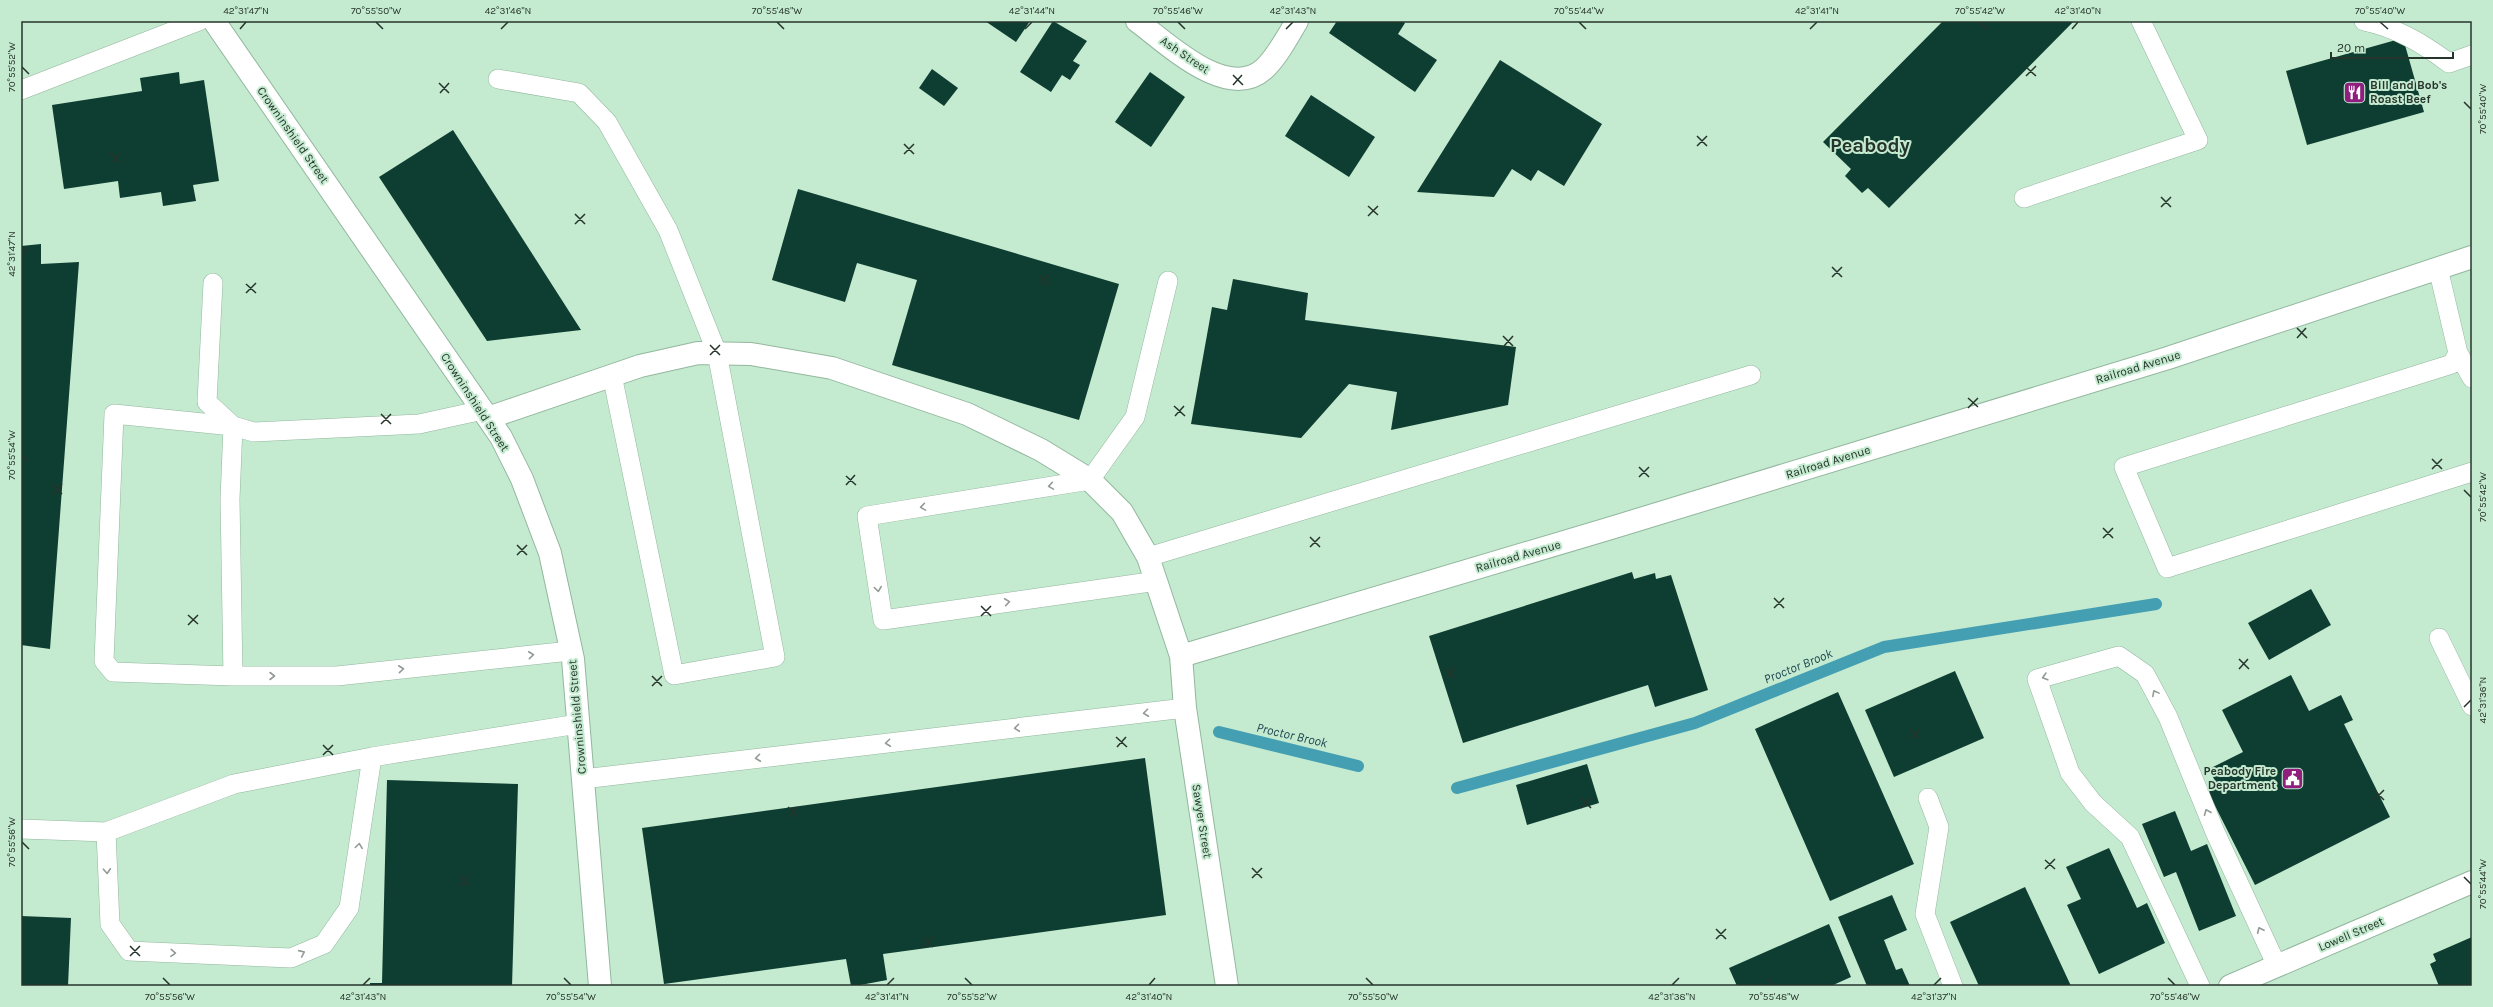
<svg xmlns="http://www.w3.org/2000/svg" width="2493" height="1007" font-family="Karla,sans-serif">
<rect width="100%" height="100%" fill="#c4ead0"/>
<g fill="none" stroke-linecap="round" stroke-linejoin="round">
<path stroke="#449fb3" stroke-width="12" d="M1219 732 1358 766
M1457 788 1695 723 1884 647 2156 604"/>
</g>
<path fill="#0e3d32" d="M985 21H1030L1016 42Z
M1053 21 1087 41 1073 61 1080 65 1070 80 1062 75 1051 92 1020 72Z
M1337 21H1402L1405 23 1398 34 1437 60 1415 92 1329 33Z
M1943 21H2074L1889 208 1868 188 1862 193 1845 176 1851 169 1823 142Z
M2403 38 2424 112 2307 145 2286 71Z
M1500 60 1602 124 1564 186 1538 170 1531 181 1512 169 1494 197 1417 192Z
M932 69 958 88 944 106 919 88Z
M179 72 180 84 204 80 219 181 193 185 196 201 163 206 161 192 120 198 118 181 64 189 52 105 142 91 140 78Z
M1150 72 1185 97 1151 147 1115 122Z
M1311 95 1375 137 1349 177 1285 136Z
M453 130 581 330 487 341 379 177Z
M798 189 1119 284 1079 420 892 365 917 280 857 263 845 302 772 280Z
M41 244V264L79 262 50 649 21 645V246Z
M1233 279 1308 293 1305 320 1516 347 1508 405 1391 430 1397 392 1349 384 1301 438 1191 424 1212 307 1227 310Z
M1632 572 1634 579 1655 573 1656 579 1671 575 1708 690 1655 707 1648 685 1463 743 1429 636Z
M2311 589 2331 625 2269 660 2248 623Z
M1955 671 1984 738 1894 777 1865 710Z
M2291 675 2309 711 2341 695 2353 720 2344 724 2390 817 2255 885 2208 792 2218 787 2209 769 2243 752 2222 710Z
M1838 692 1914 864 1830 901 1755 729Z
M1145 758 1166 915 883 954 887 980 855 986H851L846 959 664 984 642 828Z
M1587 764 1599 803 1527 825 1516 785Z
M387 780 518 784 512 986H370V983H382Z
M2175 811 2191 851 2207 844 2236 916 2199 931 2176 872 2164 877 2142 824Z
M2109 848 2137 908 2147 903 2165 943 2099 974 2067 905 2081 899 2066 867Z
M2025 887 2071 986H1979L1950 922Z
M1892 895 1907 930 1884 940 1896 970 1902 968 1910 986H1867L1838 917Z
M21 916 71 918 68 986H21Z
M1829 924 1851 977 1831 986H1737L1729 968Z
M2472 937V986H2439L2430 964 2436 961 2433 954Z"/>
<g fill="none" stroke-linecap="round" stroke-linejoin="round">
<defs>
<path id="lane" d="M2364 21C2397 28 2422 43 2449 63L2472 55
M498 79 579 93 607 122 668 230 717 353 775 657 674 675 612 375
M21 90 199 21
M2024 198 2198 140 2141 21
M2438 268 2458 353 2472 378
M213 283 207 402 233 426 230 499 233 676
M2458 353 2452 364 2124 467 2167 568 2472 472
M483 410 419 424 254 432 233 426 114 414 104 661 113 672 233 676H337L570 651
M1148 557 1751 375
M1157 581 883 620 867 516 1090 480 1135 417 1168 281
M2439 638 2472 706
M583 779 1185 708
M1928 798 1939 827 1925 914 1953 986
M21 829 106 832 234 784 372 757 578 724
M106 832 110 924 129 951 291 958 324 944 349 908 372 757
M2200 986 2130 837 2093 803 2070 773 2037 679 2119 656 2145 674 2168 717 2215 832 2277 966"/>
<path id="street" d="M214 21 501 437 522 479 550 553 573 659 600 986
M1137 21C1167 43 1227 102 1264 69 1277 57 1288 36 1297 21
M488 418 640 366 698 353 751 354 832 368 967 414 1041 450 1090 480 1122 512 1148 557 1181 656 1185 708 1227 986
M1181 656 1611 528 2168 358 2472 257"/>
<path id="primary" d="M2230 986 2472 882"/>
</defs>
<use href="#lane" stroke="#93b79e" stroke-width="20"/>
<use href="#street" stroke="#93b79e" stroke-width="24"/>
<use href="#primary" stroke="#93b79e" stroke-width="24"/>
<use href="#lane" stroke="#fff" stroke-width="19"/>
<use href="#street" stroke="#fff" stroke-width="22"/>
<use href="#primary" stroke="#fff" stroke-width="22"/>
</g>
<defs><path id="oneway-chevron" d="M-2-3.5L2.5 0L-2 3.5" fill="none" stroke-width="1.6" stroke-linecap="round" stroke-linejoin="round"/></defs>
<g stroke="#929a95">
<use href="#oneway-chevron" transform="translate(1051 486) rotate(171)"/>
<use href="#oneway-chevron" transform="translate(923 507) rotate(171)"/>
<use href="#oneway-chevron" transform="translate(878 589) rotate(82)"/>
<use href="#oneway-chevron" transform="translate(1007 602) rotate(-8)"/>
<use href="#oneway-chevron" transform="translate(531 655) rotate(-6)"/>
<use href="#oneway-chevron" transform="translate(401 669) rotate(-6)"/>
<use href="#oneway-chevron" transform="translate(272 676)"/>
<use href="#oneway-chevron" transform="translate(2045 677) rotate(164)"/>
<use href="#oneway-chevron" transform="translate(2155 693) rotate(-118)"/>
<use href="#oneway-chevron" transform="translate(1146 713) rotate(173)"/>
<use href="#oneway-chevron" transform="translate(1017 728) rotate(173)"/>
<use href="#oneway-chevron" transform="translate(888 743) rotate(173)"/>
<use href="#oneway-chevron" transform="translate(758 758) rotate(173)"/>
<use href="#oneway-chevron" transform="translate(2207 812) rotate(-112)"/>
<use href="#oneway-chevron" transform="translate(359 846) rotate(-82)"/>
<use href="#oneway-chevron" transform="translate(107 871) rotate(87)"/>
<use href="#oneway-chevron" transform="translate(2260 930) rotate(-115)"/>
<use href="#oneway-chevron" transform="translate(173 953) rotate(3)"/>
<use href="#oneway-chevron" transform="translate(302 953) rotate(-24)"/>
</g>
<path fill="none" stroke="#26352b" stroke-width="1.5" d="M376 22 383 29M777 22 784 29M1178 22 1185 29M1579 22 1586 29M1980 22 1987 29M2380 22 2388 29M240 29 246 22M501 29 508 22M1025 29 1032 22M1286 29 1293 22M1810 29 1817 22M2072 29 2078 22M22 67 29 74M2026 67 2036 76M1233 75 1243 85M2026 76 2036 66M439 83 449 93M1233 85 1242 75M440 93 449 83M2464 102 2471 109M1697 136 1707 146M904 144 914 154M1697 146 1707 136M110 153 121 163M904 154 914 144M111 163 120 153M2161 197 2171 207M1368 206 1378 215M2161 207 2171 197M575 214 585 224M1368 216 1378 206M575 224 585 214M22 254 29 247M1832 267 1842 277M1039 275 1049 285M1832 277 1842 267M246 284 256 293M1039 285 1049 275M246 293 256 283M2297 328 2307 338M1503 336 1513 346M2297 338 2306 328M710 345 720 355M1504 346 1513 336M710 355 720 345M1968 398 1978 407M1174 406 1185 416M1968 408 1978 398M381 414 391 424M1175 416 1184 406M381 424 391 414M22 455 29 461M2432 459 2442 469M1639 467 1649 477M2432 469 2442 459M846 476 856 485M1639 477 1649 467M52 484 62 494M846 485 855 475M2464 490 2471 497M53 494 62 484M2103 528 2113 538M1310 537 1320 547M2103 538 2113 528M517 545 527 555M1310 547 1320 537M517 555 527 545M1774 598 1784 608M981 606 991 616M1774 608 1784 598M188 615 198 624M981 616 991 606M188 625 198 615M2239 659 2249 669M1445 668 1455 677M2239 669 2248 659M652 676 662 686M1446 677 1455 667M652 686 662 676M2464 707 2471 700M1910 729 1920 739M1116 737 1127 747M1910 739 1920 729M323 745 333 755M1117 747 1126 737M323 755 333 745M2374 790 2384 800M1581 798 1591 808M2374 800 2384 790M788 807 798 816M1581 808 1591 798M788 817 797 807M22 842 29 849M2045 860 2055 869M1252 868 1262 878M2045 869 2055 859M459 876 469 886M2464 877 2471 884M1252 878 1262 868M459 886 469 876M1716 929 1726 939M923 937 933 947M1716 939 1726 929M130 946 140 956M923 947 933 937M130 956 140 946M163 978 170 985M564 978 571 985M965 978 972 985M1366 978 1373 985M1767 978 1774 985M2168 978 2175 985M363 985 370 978M887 985 894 978M1149 985 1155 978M1672 985 1679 978M1934 985 1941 978"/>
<defs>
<symbol id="restaurant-square" viewBox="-11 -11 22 22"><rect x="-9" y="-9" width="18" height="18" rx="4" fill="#901e7f" stroke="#c4ead0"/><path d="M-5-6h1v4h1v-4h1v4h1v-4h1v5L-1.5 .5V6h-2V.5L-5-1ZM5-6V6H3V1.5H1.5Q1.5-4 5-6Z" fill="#fff"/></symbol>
<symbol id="civic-square" viewBox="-11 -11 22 22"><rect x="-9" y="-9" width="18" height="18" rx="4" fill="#901e7f" stroke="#c4ead0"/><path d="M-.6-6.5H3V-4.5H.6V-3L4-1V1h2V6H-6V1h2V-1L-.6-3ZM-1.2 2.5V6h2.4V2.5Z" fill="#fff"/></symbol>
</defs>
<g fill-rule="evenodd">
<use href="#restaurant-square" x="2342" y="80" width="25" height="25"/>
<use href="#civic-square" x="2280" y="766" width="25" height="25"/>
</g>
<g text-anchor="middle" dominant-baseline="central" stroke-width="4" stroke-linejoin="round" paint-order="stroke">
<g font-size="12" fill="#26352b" stroke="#c4ead0">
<text transform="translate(1185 55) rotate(34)">Ash Street</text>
<text transform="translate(293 135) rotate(55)">Crowninshield Street</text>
<text transform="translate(2138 367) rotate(-17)">Railroad Avenue</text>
<text transform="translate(475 402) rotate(57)">Crowninshield Street</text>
<text transform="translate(1828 462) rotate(-17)">Railroad Avenue</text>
<text transform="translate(1518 556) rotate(-16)">Railroad Avenue</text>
<text transform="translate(577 717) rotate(-95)">Crowninshield Street</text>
<text transform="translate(1202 821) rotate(81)">Sawyer Street</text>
<text transform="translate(2351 934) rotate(-23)">Lowell Street</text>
</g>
<g font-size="12" font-weight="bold" fill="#26352b" stroke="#c4ead0" text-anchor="start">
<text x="2370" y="85">Bill and Bob's<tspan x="2370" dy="14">Roast Beef</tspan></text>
<text x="2276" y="771" text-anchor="end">Peabody Fire<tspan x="2276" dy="14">Department</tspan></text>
</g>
<g font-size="13" font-style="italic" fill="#1f4851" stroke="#c4ead0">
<text transform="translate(1798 666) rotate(-22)">Proctor Brook</text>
<text transform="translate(1292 735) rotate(13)">Proctor Brook</text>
</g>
<g font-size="20" font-weight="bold" fill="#26352b" stroke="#c4ead0">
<text x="1870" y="145">Peabody</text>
</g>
</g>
<rect width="2493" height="1007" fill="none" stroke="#c4ead0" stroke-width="44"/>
<path d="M2331 52v6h122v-6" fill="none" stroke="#26352b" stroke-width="2"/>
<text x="2337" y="52" font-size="12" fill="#26352b" stroke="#c4ead0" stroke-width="3" paint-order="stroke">20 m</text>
<rect x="22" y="22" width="2449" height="963" fill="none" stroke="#26352b" stroke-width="1.5"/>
<g font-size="10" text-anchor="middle" fill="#26352b">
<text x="246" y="14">42°31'47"N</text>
<text x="376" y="14">70°55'50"W</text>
<text x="508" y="14">42°31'46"N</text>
<text x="777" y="14">70°55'48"W</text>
<text x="1032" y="14">42°31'44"N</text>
<text x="1178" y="14">70°55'46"W</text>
<text x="1293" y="14">42°31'43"N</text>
<text x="1579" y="14">70°55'44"W</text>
<text x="1817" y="14">42°31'41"N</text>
<text x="1980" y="14">70°55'42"W</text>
<text x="2078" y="14">42°31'40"N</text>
<text x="2380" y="14">70°55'40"W</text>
<text transform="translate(11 67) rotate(-90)" y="4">70°55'52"W</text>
<text transform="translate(2482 109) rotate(-90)" y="4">70°55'40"W</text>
<text transform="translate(11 254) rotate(-90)" y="4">42°31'47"N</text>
<text transform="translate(11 455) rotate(-90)" y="4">70°55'54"W</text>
<text transform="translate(2482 497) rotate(-90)" y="4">70°55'42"W</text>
<text transform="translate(2482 700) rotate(-90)" y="4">42°31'36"N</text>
<text transform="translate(11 842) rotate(-90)" y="4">70°55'56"W</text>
<text transform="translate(2482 884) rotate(-90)" y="4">70°55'44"W</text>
<text x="170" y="1000">70°55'56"W</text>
<text x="363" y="1000">42°31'43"N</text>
<text x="571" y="1000">70°55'54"W</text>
<text x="887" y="1000">42°31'41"N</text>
<text x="972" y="1000">70°55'52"W</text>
<text x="1149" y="1000">42°31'40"N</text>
<text x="1373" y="1000">70°55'50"W</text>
<text x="1672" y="1000">42°31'38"N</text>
<text x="1774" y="1000">70°55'48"W</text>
<text x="1934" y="1000">42°31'37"N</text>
<text x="2175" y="1000">70°55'46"W</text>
</g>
</svg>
